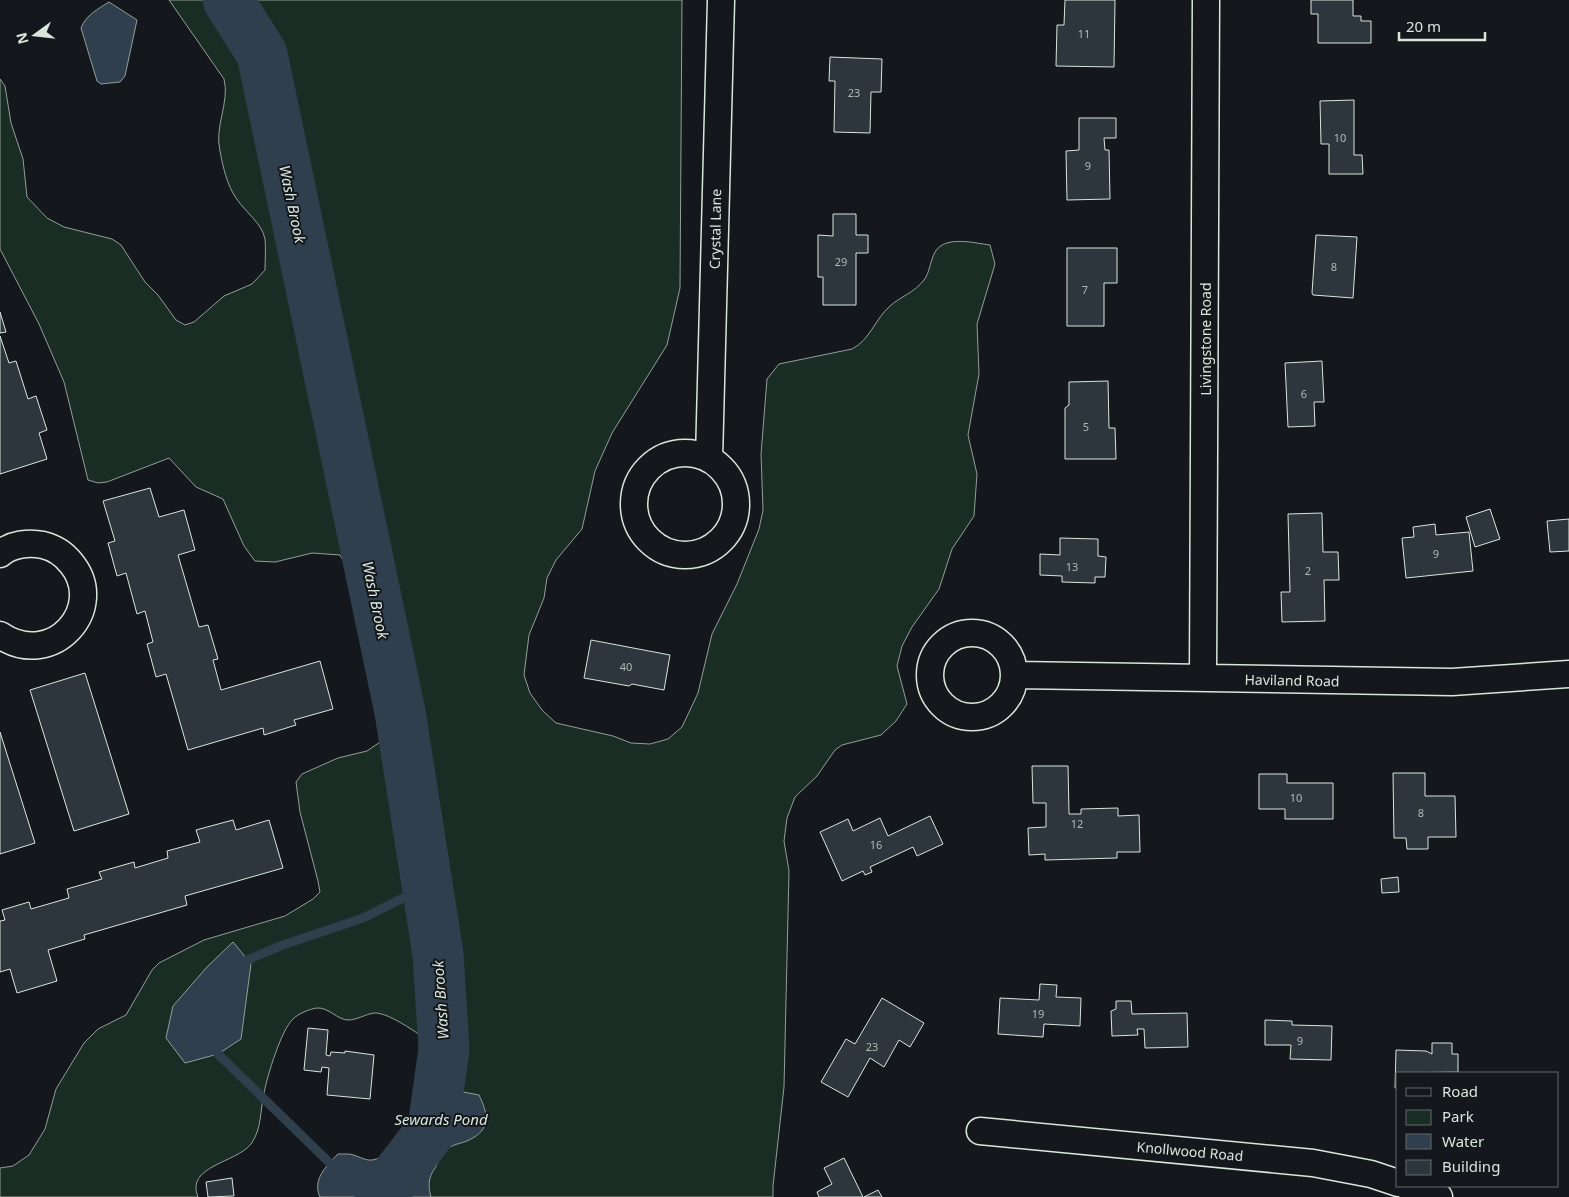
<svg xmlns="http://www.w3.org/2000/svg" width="1569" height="1197" font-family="'Noto Sans',sans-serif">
<rect width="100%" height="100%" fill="#14181c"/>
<path fill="#1a2d24" stroke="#939e99" d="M169 0H682L680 288 667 345 612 433 595 471 582 529 556 560 547 578 544 598 529 635 524 675 530 693 542 710 556 723 613 736 631 743 650 744 668 739 682 727 698 693 712 634 737 584 759 529 763 510 761 454 767 379 779 364 852 349C870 340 875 319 890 306 900 297 915 292 924 280 930 272 930 261 935 252 945 235 974 243 990 245L995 264 977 324 979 374 968 435 977 474 974 516 952 549 939 589 912 627 902 646 897 666 907 704 896 721 881 735 842 745 835 750 817 776 795 797 787 818 784 841 789 871 784 1087 773 1186V1197H340L376 1165 428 1111 437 1047C424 1038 390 1012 374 1013 366 1014 357 1020 348 1020 338 1020 328 1007 317 1008 309 1009 298 1014 293 1019 281 1030 267 1077 264 1093 260 1110 262 1129 251 1144 236 1163 185 1166 198 1197H0V1168L13 1166 29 1155 45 1129 56 1089 84 1043 98 1029 126 1015 152 970 159 963 204 940 285 916 313 899 320 892 318 881 300 812 296 782 302 774 338 758 367 751 383 740 384 720 372 681 368 641 345 564 340 555 312 553 275 562 255 561 244 546 223 499 196 487 169 458 107 482 98 483 88 480 64 382 39 324 0 249V79L5 86 11 123 23 159 27 197 47 218 64 227 112 239 121 245 145 282 158 295 176 320 185 325 194 322 224 296 252 284 265 270C265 260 266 249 265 239 262 223 245 212 236 198 227 185 223 167 220 151 214 127 230 102 224 79Z"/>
<path fill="#2f3f4d" stroke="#939e99" d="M109 2 137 20 125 76 120 82 101 84 97 81 81 28C86 15 98 9 109 2Z
M233 942 251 964 241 1039 218 1054 185 1063 166 1038 173 1006 207 967Z
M422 1084 479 1095C488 1114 492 1129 469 1140 461 1144 451 1144 445 1151 441 1155 438 1163 435 1168 428 1178 428 1186 431 1197H320C312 1180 326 1166 338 1154 341 1154 346 1154 349 1154 357 1155 365 1161 372 1160 398 1157 415 1104 422 1084Z"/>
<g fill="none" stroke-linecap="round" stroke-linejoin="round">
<path stroke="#2f3f4d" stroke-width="9" d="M238 964 280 946 363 918 427 886
M212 1046 218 1054 338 1171"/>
<path stroke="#2f3f4d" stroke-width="51" d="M228 0 262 54 400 712 438 954 444 1049 433 1128 380 1197"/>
</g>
<path fill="#2c363c" stroke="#d8e6dc" d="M1065 0H1115L1114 67 1056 66 1057 25H1064Z
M1311 0H1353V16H1361V21H1371V43H1318V14H1311Z
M830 57 882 59 881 92H871L870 133 834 132 835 81H829Z
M1354 100V155H1362L1363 174H1329V144H1321L1320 101Z
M1079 118H1116V138H1104L1105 150H1109L1110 199 1067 200 1066 151 1079 150Z
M833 214H856V235H868V253H856V305H823V277H818V235L833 236Z
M1316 235 1357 237 1353 298 1313 295 1312 293Z
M1067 248H1117V283H1104V326H1067Z
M0 312 6 332 0 333Z
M0 336 9 363 16 361 28 399 36 396 47 430 39 433 47 459 0 474Z
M1322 361 1324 402H1314L1315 426 1288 427 1285 363Z
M1108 381 1109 428H1115L1116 459H1065V408L1069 405V382Z
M150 488 159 517 184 510 195 550 178 555 199 627 208 625 218 659 213 660 221 690 320 661 333 709 294 720 296 725 264 735 263 728 188 750 166 674 156 677 147 644 153 642 145 611 137 614 126 573 117 576 108 543 115 541 103 501Z
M1490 509 1500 539 1475 547 1466 517Z
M1322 513 1323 552H1338L1339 580H1324L1325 621 1282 622 1281 592H1290L1288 514Z
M1569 519V551L1550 552 1547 521Z
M1435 524 1436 535 1469 532 1473 571 1406 578 1402 538 1414 537 1413 527Z
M1060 538 1098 539V556L1106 557 1105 577H1095V583L1062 582V576L1040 575V554L1060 555Z
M591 640 670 655 664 690 632 684 629 686 584 678Z
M85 673 129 814 74 831 30 690Z
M0 732 35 843 0 854Z
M1032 766H1068L1069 814H1081V809L1118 808V816L1139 815 1140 852H1117V858L1045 860V854L1029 855 1028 828 1046 827V803H1033Z
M1393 773H1425V796H1455L1456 837H1428V849H1407L1406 838H1394Z
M1259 774H1287V783H1333V819H1285V809H1259Z
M930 816 943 844 917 856 913 847 870 867 872 872 865 875 863 871 842 881 820 832 848 819 853 831 880 818 888 836Z
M233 820 236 830 269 820 283 868 185 896 187 905 84 935 85 939 48 950 57 981 17 993 10 969 0 972V921L5 920 2 910 29 902 31 909 69 898 67 889 102 879 99 872 134 862 135 868 168 858 167 851 200 842 196 830Z
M1398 877 1399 892 1382 893 1381 879Z
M1040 984 1057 985 1056 997 1081 998 1080 1026 1044 1024 1043 1037 998 1034 1000 998 1039 1000Z
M882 998 924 1023 910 1047 899 1040 884 1067 870 1058 848 1097 821 1082 846 1039 855 1044Z
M1116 1001H1131L1132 1014 1187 1013 1188 1047 1145 1048 1144 1029H1137L1138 1035 1112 1036 1111 1011 1116 1009Z
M1265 1020 1292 1021V1025L1332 1026 1331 1060 1290 1059 1291 1045H1265Z
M308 1028 328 1030 326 1055 330 1056 331 1052 345 1053V1051L374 1055 370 1099 327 1095 329 1068 322 1067 321 1072 304 1070Z
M1432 1043H1452V1054H1458V1072L1398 1073V1088H1395L1396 1050 1426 1051 1432 1054Z
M844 1158 863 1197H819L817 1192 832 1184 824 1168Z
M232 1178 234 1196 208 1197 206 1182Z
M878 1190 882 1197H864Z"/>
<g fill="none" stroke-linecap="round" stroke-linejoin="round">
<defs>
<path id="street" d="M634 504a51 51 0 1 1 102 0a51 51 0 1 1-102 0Z
M709 459 721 0
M0 554C11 544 29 542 43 545 55 548 64 554 71 563 108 607 53 671 0 635
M930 675a42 42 0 1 1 84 0a42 42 0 1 1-84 0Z
M1015 675 1452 682 1569 674
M1203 678 1206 0
M980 1131 1313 1163 1371 1174 1398 1183
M1407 1186 1439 1197"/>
</defs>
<use href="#street" stroke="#d8e6dc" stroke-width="29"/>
<use href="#street" stroke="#14181c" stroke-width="26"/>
</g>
<g text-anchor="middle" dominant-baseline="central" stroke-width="4" stroke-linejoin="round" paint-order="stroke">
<g font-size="11" fill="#adbab4">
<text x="1084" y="33">11</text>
<text x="854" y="92">23</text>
<text x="1340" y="137">10</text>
<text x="1088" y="165">9</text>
<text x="841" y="261">29</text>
<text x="1334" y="266">8</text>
<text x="1085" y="289">7</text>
<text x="1304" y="393">6</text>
<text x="1086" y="426">5</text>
<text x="1436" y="553">9</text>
<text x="1072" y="566">13</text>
<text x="1308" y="570">2</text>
<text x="626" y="666">40</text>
<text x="1296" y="797">10</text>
<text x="1421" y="812">8</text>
<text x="1077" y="823">12</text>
<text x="876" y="844">16</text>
<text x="1038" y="1013">19</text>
<text x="1300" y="1040">9</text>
<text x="872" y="1046">23</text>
</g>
<g font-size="14" fill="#d8e6dc" stroke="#14181c">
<text transform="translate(715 229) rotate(-89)">Crystal Lane</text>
<text transform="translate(1205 339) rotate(-90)">Livingstone Road</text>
<text transform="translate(1292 680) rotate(1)">Haviland Road</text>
<text transform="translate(1190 1151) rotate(5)">Knollwood Road</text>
</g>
<g font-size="15" font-style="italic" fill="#d8e6dc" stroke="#14181c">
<text transform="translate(293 204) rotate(78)">Wash Brook</text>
<text transform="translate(376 600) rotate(78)">Wash Brook</text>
<text transform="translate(440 1000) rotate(-94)">Wash Brook</text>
<text x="441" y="1119">Sewards Pond</text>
</g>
</g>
<rect x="1396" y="1072" width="162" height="115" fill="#14181c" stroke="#626a69"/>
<rect x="1406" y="1088" width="25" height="8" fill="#14181c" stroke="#626a69"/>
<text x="1442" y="1097" font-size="15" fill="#d8e6dc">Road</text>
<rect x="1406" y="1110" width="25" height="15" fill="#1a2d24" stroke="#626a69"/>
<text x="1442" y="1122" font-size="15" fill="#d8e6dc">Park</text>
<rect x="1406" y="1134" width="25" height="15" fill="#2f3f4d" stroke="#626a69"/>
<text x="1442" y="1147" font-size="15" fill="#d8e6dc">Water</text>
<rect x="1406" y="1160" width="25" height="15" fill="#2c363c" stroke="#626a69"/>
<text x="1442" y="1172" font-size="15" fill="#d8e6dc">Building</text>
<g transform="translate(35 35) rotate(255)" stroke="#14181c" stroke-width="4" paint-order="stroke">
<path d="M0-4L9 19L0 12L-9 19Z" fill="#d8e6dc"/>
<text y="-8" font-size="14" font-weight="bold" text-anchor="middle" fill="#d8e6dc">N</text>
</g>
<path d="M1399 32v8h86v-8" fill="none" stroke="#d8e6dc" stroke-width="2.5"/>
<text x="1406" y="32" font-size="15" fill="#d8e6dc" stroke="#14181c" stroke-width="4" paint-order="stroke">20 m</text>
</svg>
